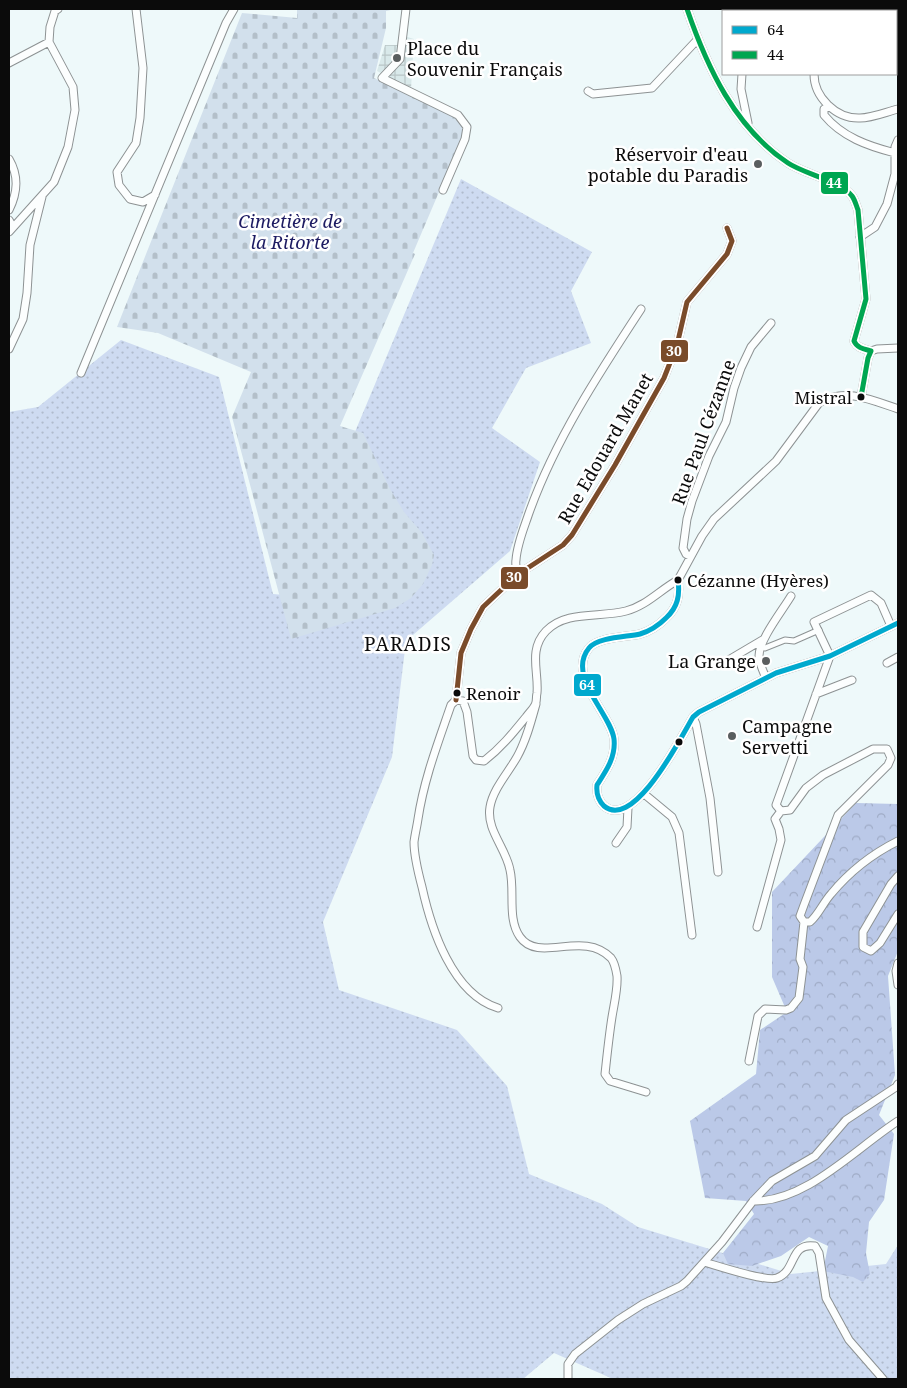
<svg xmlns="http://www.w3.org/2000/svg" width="907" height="1388" font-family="'Noto Serif',serif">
<defs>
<pattern id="grass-dots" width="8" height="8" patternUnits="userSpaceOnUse" patternTransform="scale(1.25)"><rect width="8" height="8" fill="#cedbf1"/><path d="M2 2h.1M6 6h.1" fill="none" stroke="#b0bbcd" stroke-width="1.8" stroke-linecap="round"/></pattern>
<pattern id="forest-crowns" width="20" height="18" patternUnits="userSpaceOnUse" patternTransform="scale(1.25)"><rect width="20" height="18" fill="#bbc9e8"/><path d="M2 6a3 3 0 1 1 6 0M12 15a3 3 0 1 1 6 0" fill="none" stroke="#9fabc6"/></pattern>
<pattern id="cemetery-stones" width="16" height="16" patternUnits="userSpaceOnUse" patternTransform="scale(1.25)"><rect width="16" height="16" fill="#d2e0ec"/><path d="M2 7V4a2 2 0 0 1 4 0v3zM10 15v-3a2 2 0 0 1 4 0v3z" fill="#b3bfc9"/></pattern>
<pattern id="plaza-grid" width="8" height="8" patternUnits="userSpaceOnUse" patternTransform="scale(1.25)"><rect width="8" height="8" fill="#d9e9ea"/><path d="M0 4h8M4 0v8" fill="none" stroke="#b9c6c7"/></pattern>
</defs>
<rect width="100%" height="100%" fill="#eef9fa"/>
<path fill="url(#grass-dots)" d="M461 179 592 252 571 291 591 343 526 368 492 428 540 462 510 551 406 641 392 757 323 922 339 990 457 1030 507 1086 529 1174 602 1204 638 1227 791 1274 886 1264 898 1245V1379H613L554 1353 523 1379H9V412L38 407 121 340 219 377 273 594 342 600 352 439Z"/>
<path fill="url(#forest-crowns)" d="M856 803 898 804V951L888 976 895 1075 879 1115 894 1134 884 1200 869 1222 866 1253 870 1274 863 1282 853 1277 823 1271 828 1246 809 1237 781 1256 752 1266 728 1264 723 1253 754 1214 746 1201 705 1198 690 1121 756 1074 760 1030 787 1012 772 977V892Z"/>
<path fill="url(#cemetery-stones)" d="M297 9H391V10L386 11V28L374 78 456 117 463 127 462 138 413 253 415 254 340 426 363 433 390 489 404 512 422 533 434 555 432 565 423 584 411 598 395 608 291 639 232 417 251 372 158 333 117 327 242 13 297 18Z"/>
<path fill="url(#plaza-grid)" d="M404 36 414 39 411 89 377 71 385 45H398Z"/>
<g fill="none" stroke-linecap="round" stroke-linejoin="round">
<defs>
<path id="pedestrian" d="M765 648 785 640 794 641 819 630"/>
<path id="minor" d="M136 9 143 68 140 118 136 143 117 172 119 185 130 199 143 202 155 195
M406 9 400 59 382 78 458 115 467 127 465 139 443 190
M687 9C707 67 735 128 788 163 804 174 841 181 852 196 855 200 856 205 858 210L866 299 854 341C857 348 864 349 871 351L868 358 861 397
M757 11 758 9
M827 11V9
M9 63 49 42
M742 74 741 89 748 123
M814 74C814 97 836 119 860 118 872 118 886 112 898 109
M588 91 593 94 652 88 698 39
M829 106 824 109V115C842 137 868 146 895 153
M9 159C19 176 18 192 9 210
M9 220 13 227
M9 232 54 182 68 147 75 110 73 87 49 42 50 27 55 11 58 9
M860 237 875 227 887 204 895 174V147L898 140
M9 349 23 319 27 293 30 245 42 197
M871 351 877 349 898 348
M81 373 226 23 234 9
M690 556 686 554 683 548 687 519 692 501 709 456 726 422 734 388 741 368 751 347 771 323
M517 575C517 570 515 565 516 560 517 544 524 528 529 513 555 440 599 373 641 309
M678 580C680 595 678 607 666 618 659 625 650 631 640 634 627 637 598 637 589 648 566 676 611 714 614 739 616 757 606 771 597 785 596 794 598 800 604 806 634 831 681 737 693 717L699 712 776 673 830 656 898 623
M678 580 702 536 714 519 776 461 819 403C845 387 872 400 898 409
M830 656 776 805 781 811 790 810 806 788 823 775 873 749H887L891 758 888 765 838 815 804 905 800 916 804 922H810C819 914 823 903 831 894 850 871 872 854 898 841
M830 656 814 622 871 595 881 603 891 626
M887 663 898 657
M720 665 764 639
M766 678C763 671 759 663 759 656 759 640 782 611 791 596
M816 694 852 680
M456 700 461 653 471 629 483 607 517 575 563 545 572 535 615 465 664 378 677 345 687 302 727 254 732 241 727 228
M456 700 463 701 467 712 473 756 476 760 484 761C501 748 513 733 526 717 529 713 533 709 535 705 537 702 536 697 537 693 539 672 528 650 546 631 566 610 600 618 626 611 646 606 660 590 678 580
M456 700 451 705C438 743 424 779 418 819 417 826 415 834 414 842 414 857 418 872 422 887 431 928 452 994 498 1008
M536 704C531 722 526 741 517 757 508 773 493 789 490 807 486 830 506 848 510 870 515 891 507 919 520 937 539 964 583 929 611 958 615 963 616 970 617 976 618 989 614 1004 612 1017 609 1036 607 1055 605 1074L610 1081 646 1092
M693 717 696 724 710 798 718 872
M643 793 672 817 679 833 692 935
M616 843 627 827 628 808
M898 876 891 884 863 932V947L871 951 880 943 898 914
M757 927 781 840 779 829 775 819 781 811
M898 963 896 971 898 985
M749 1061 758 1016 765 1009 786 1010 791 1008 799 998 803 967 800 959 804 922
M753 1201C805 1203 856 1148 898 1121
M704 1262C718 1266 766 1282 777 1278 797 1271 789 1242 815 1246L819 1253 826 1298 849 1340 883 1379
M568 1379V1364L575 1354 618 1320 643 1304 681 1286 687 1281 722 1242 753 1201 772 1181 815 1156 846 1120 896 1087 898 1084"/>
</defs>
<use href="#pedestrian" stroke="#8d9293" stroke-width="7"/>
<use href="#minor" stroke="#8d9293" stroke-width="9"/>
<use href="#pedestrian" stroke="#fcfefe" stroke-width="5"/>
<use href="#minor" stroke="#fcfefe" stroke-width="7"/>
<defs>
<path id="bus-1" d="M678 580C680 595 678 607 666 618 659 625 650 631 640 634 627 637 598 637 589 648 566 676 611 714 614 739 616 757 606 771 597 785 596 794 598 800 604 806 634 831 681 737 693 717L699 712 776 673 830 656 898 623"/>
<path id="bus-2" d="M687 9C707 67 735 128 788 163 804 174 841 181 852 196 855 200 856 205 858 210L866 299 854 341C857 348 864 349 871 351L868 358 861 397"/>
<path id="bus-3" d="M456 700 461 653 471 629 483 607 517 575 563 545 572 535 615 465 664 378 677 345 687 302 727 254 732 241 727 228"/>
</defs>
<use href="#bus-1" stroke="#fff" stroke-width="9"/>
<use href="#bus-2" stroke="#fff" stroke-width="9"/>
<use href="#bus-3" stroke="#fff" stroke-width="9"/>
<use href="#bus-1" stroke="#00a9ce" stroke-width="5"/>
<use href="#bus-2" stroke="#00a651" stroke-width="5"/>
<use href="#bus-3" stroke="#7a4b2a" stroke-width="5"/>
</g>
<g fill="#5a5e5f" stroke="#fff" stroke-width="2">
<circle cx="397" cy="58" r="5"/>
<circle cx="758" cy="164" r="5"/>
<circle cx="766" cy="661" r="5"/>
<circle cx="732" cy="736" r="5"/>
</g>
<g fill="#0b0b0b" stroke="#fff" stroke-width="2">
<circle cx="861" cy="397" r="4.5"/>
<circle cx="678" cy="580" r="4.5"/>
<circle cx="457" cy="693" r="4.5"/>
<circle cx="679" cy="742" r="4.5"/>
</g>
<g text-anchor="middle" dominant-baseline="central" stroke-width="5" stroke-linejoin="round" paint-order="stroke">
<g font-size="17" fill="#0b0b0b" stroke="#fff" text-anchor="start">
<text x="852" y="397" text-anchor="end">Mistral</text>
<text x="687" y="580">Cézanne (Hyères)</text>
<text x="466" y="693">Renoir</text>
</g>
<g font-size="18" fill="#0b0b0b" stroke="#fff" text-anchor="start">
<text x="407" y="48">Place du<tspan x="407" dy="21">Souvenir Français</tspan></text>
<text x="748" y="154" text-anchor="end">Réservoir d'eau<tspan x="748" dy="21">potable du Paradis</tspan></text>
<text x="756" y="661" text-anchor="end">La Grange</text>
<text x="742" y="726">Campagne<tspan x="742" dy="21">Servetti</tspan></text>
</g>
<g font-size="18" font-style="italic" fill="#1d1b62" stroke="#fff">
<text x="290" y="221">Cimetière de<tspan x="290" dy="21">la Ritorte</tspan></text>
</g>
<g font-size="18" fill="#0b0b0b" stroke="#fff">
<text transform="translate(703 432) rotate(-70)">Rue Paul Cézanne</text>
<text transform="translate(605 448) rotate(-60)">Rue Edouard Manet</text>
</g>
<g font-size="19" letter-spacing="1" fill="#0b0b0b" stroke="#fff">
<text x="408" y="644">PARADIS</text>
</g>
</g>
<g stroke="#fff" stroke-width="2">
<rect x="820" y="171" width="29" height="24" rx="5" fill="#00a651"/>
<rect x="660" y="339" width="29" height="24" rx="5" fill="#7a4b2a"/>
<rect x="500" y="566" width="29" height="24" rx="5" fill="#7a4b2a"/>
<rect x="573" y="673" width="29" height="24" rx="5" fill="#00a9ce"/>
</g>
<g font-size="14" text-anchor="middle" font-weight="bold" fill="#fff">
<text x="834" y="188">44</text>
<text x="674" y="356">30</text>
<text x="514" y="582">30</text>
<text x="587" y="690">64</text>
</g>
<rect width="907" height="1388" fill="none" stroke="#0b0b0b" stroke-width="20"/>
<rect x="722" y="10" width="175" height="65" fill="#ffffff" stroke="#9d9d9d"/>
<rect x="732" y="26" width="25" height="8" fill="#00a9ce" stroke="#9d9d9d"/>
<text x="767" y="35" font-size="15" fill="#0b0b0b">64</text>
<rect x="732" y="51" width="25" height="8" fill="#00a651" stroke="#9d9d9d"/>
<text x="767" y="60" font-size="15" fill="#0b0b0b">44</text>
</svg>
